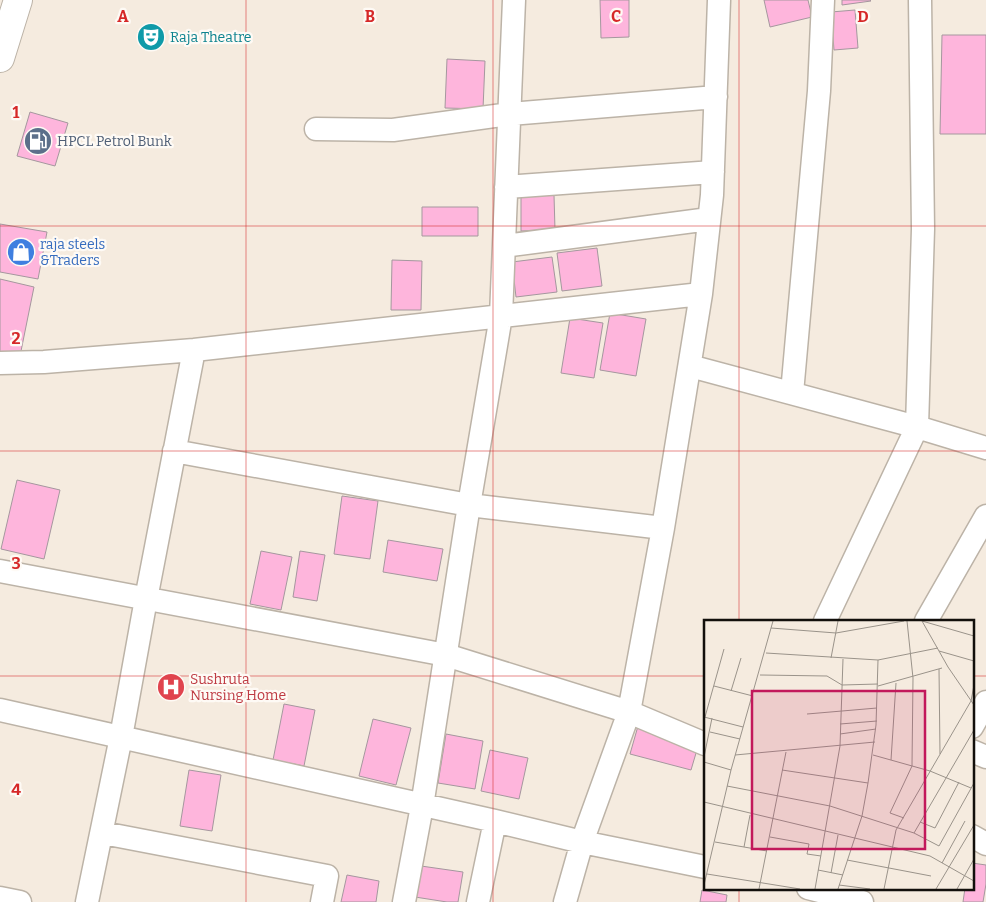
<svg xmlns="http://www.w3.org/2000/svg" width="986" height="902" font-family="Bitter,serif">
<rect width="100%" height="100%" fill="#f5ebdf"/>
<path fill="#feb5dc" stroke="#a5979e" d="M600 0H629V37L601 38Z
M764 0H808L812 17 770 27Z
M842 0H870L871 1 842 5Z
M855 10 858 48 834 50 831 12Z
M942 35H986V134H940Z
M447 59 485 61 483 109 445 108Z
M30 112 68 123 55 166 17 156Z
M554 195 555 230 521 231V196Z
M422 207H478V236H422Z
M0 224 47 232 38 279 0 272Z
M597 248 602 286 562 291 557 253Z
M552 257 557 292 516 297 512 262Z
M392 260 422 261 421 310H391Z
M0 279 34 287 20 356 0 353Z
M610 313 646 319 636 376 600 370Z
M570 318 603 323 594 378 561 373Z
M17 480 60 490 44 559 1 549Z
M342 496 378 501 370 559 334 554Z
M388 540 443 549 437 581 383 572Z
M261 551 292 557 281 610 250 604Z
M300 551 325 555 317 601 293 597Z
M284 704 315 710 304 766 273 760Z
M373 719 411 728 396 785 359 776Z
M638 726 699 743 691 770 630 754Z
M446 734 483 741 475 789 438 783Z
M490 750 528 758 519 799 481 791Z
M189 770 221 775 212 831 180 826Z
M972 863 986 865V884L983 902H963L965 888H972Z
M421 866 463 872 458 902H447L415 897Z
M347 875 379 881 376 902H341Z
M702 890 727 895 726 902H700Z"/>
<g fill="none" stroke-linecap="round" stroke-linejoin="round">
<defs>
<path id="minor" d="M316 129 393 130 510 114 716 97
M506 187 713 172
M504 246 709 219
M0 363 44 362 194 350 701 294
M690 366 917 427 986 448
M792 393 819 91 823 0
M174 451 469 505 663 528
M0 571 446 655 629 712 705 744
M825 621 917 427 923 229 920 0
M926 621 986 516
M0 710 495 821 582 842 705 867
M972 727 986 702
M972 751 986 757
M103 833 327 876 322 902
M972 836 986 844
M808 888 862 902
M0 898 20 902
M87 902 121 737 146 599 194 350
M404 902 422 806 469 505 501 316 514 0
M478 902 495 821
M565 902 582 842 629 712 663 528 701 294 712 195 719 0"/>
<path id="primary" d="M0 58 18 0"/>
</defs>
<use href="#minor" stroke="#bcb3a7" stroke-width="25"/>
<use href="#primary" stroke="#bcb3a7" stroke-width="30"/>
<use href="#minor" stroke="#fff" stroke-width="22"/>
<use href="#primary" stroke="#fff" stroke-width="28"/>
</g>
<path fill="none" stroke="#d62828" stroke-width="1" stroke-opacity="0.55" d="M246 0V902M493 0V902M739 0V621M0 226H986M0 451H986M0 676H705M972 676H986M739 888V902"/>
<defs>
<symbol id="theatre-disc" viewBox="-11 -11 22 22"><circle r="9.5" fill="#0f9aa8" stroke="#fefaf5"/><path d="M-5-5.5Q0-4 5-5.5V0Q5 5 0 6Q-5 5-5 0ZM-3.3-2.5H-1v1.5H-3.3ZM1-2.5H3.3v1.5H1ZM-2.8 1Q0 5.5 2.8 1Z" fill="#fff"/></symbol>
<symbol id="fuel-disc" viewBox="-11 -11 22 22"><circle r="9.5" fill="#5c6f8a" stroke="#fefaf5"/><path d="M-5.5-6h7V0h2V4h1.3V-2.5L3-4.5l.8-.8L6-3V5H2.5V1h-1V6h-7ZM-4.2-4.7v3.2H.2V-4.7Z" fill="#fff"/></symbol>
<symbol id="shop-disc" viewBox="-11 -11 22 22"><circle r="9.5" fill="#3f7fe0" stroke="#fefaf5"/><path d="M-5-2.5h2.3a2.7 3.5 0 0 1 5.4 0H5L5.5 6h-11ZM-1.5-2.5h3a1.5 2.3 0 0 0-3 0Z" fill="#fff"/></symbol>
<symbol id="hospital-disc" viewBox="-11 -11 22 22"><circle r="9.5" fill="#e0444e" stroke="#fefaf5"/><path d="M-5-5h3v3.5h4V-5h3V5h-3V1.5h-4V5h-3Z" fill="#fff"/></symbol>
</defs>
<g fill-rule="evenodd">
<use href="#theatre-disc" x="135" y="21" width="32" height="32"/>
<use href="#fuel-disc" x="22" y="125" width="32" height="32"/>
<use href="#shop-disc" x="5" y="236" width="32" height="32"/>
<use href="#hospital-disc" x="155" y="671" width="32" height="32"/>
</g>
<g text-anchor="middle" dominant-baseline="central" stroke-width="4.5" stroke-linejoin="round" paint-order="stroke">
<g font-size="14" fill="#0d838f" stroke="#fefaf5" text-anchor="start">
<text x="170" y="37">Raja Theatre</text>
</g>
<g font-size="14" fill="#4e5e75" stroke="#fefaf5" text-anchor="start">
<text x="57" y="141">HPCL Petrol Bunk</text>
</g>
<g font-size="14" fill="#366cbe" stroke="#fefaf5" text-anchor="start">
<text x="40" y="244">raja steels<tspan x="40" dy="16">&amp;Traders</tspan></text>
</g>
<g font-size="14" fill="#be3a42" stroke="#fefaf5" text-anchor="start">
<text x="190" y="679">Sushruta<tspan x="190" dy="16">Nursing Home</tspan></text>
</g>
</g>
<g transform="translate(704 620)">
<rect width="270" height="270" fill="#f5ebdf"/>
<path fill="none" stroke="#9a938a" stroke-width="1" d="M218 1 244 47 270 85M218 1 270 16M67 8 132 13 200 1M235 31 270 41M62 33 174 40 234 28M127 38 134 1M235 49 236 134M56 55 123 56 138 65 174 64M10 66 49 76M174 66 238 48M27 71 37 38M103 94 173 88M0 97 39 107M1 97 20 29M136 104 173 101M6 112 36 119M136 114 172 109M31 135 171 122M169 135 226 151 267 168M0 137 8 98M187 140 192 63M0 142 27 150M78 150 164 163M23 166 126 186 210 213 235 226 270 163M0 182 226 236 270 261M200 198 186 193 208 146 209 58 203 1M216 202 231 208 255 162M210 213 270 110M66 217 105 224 103 234 117 236M11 222 63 231M40 227 46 195M143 240 227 256M238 243 261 201M114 250 139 255M127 253 134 215M3 254 96 269M0 265 27 150 69 1M135 265 166 269M55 269 82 132M111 269 136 126 139 39M134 269 158 196 164 163 172 105 174 40M180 269 192 210 267 81 270 65M232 269 270 205M253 269 270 239"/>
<path fill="#c2185b" fill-opacity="0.15" stroke="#c2185b" stroke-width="2.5" d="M48 71H221V229H48Z"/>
<rect width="270" height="270" fill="none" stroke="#120f0b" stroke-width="2.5"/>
</g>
<g font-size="16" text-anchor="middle" font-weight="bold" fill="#d62828" stroke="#fefaf5" stroke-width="4.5" stroke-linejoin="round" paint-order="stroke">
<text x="123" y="22">A</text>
<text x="370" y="22">B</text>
<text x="616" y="22">C</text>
<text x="863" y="22">D</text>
<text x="16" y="118">1</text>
<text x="16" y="344">2</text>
<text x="16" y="569">3</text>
<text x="16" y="795">4</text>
</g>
</svg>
